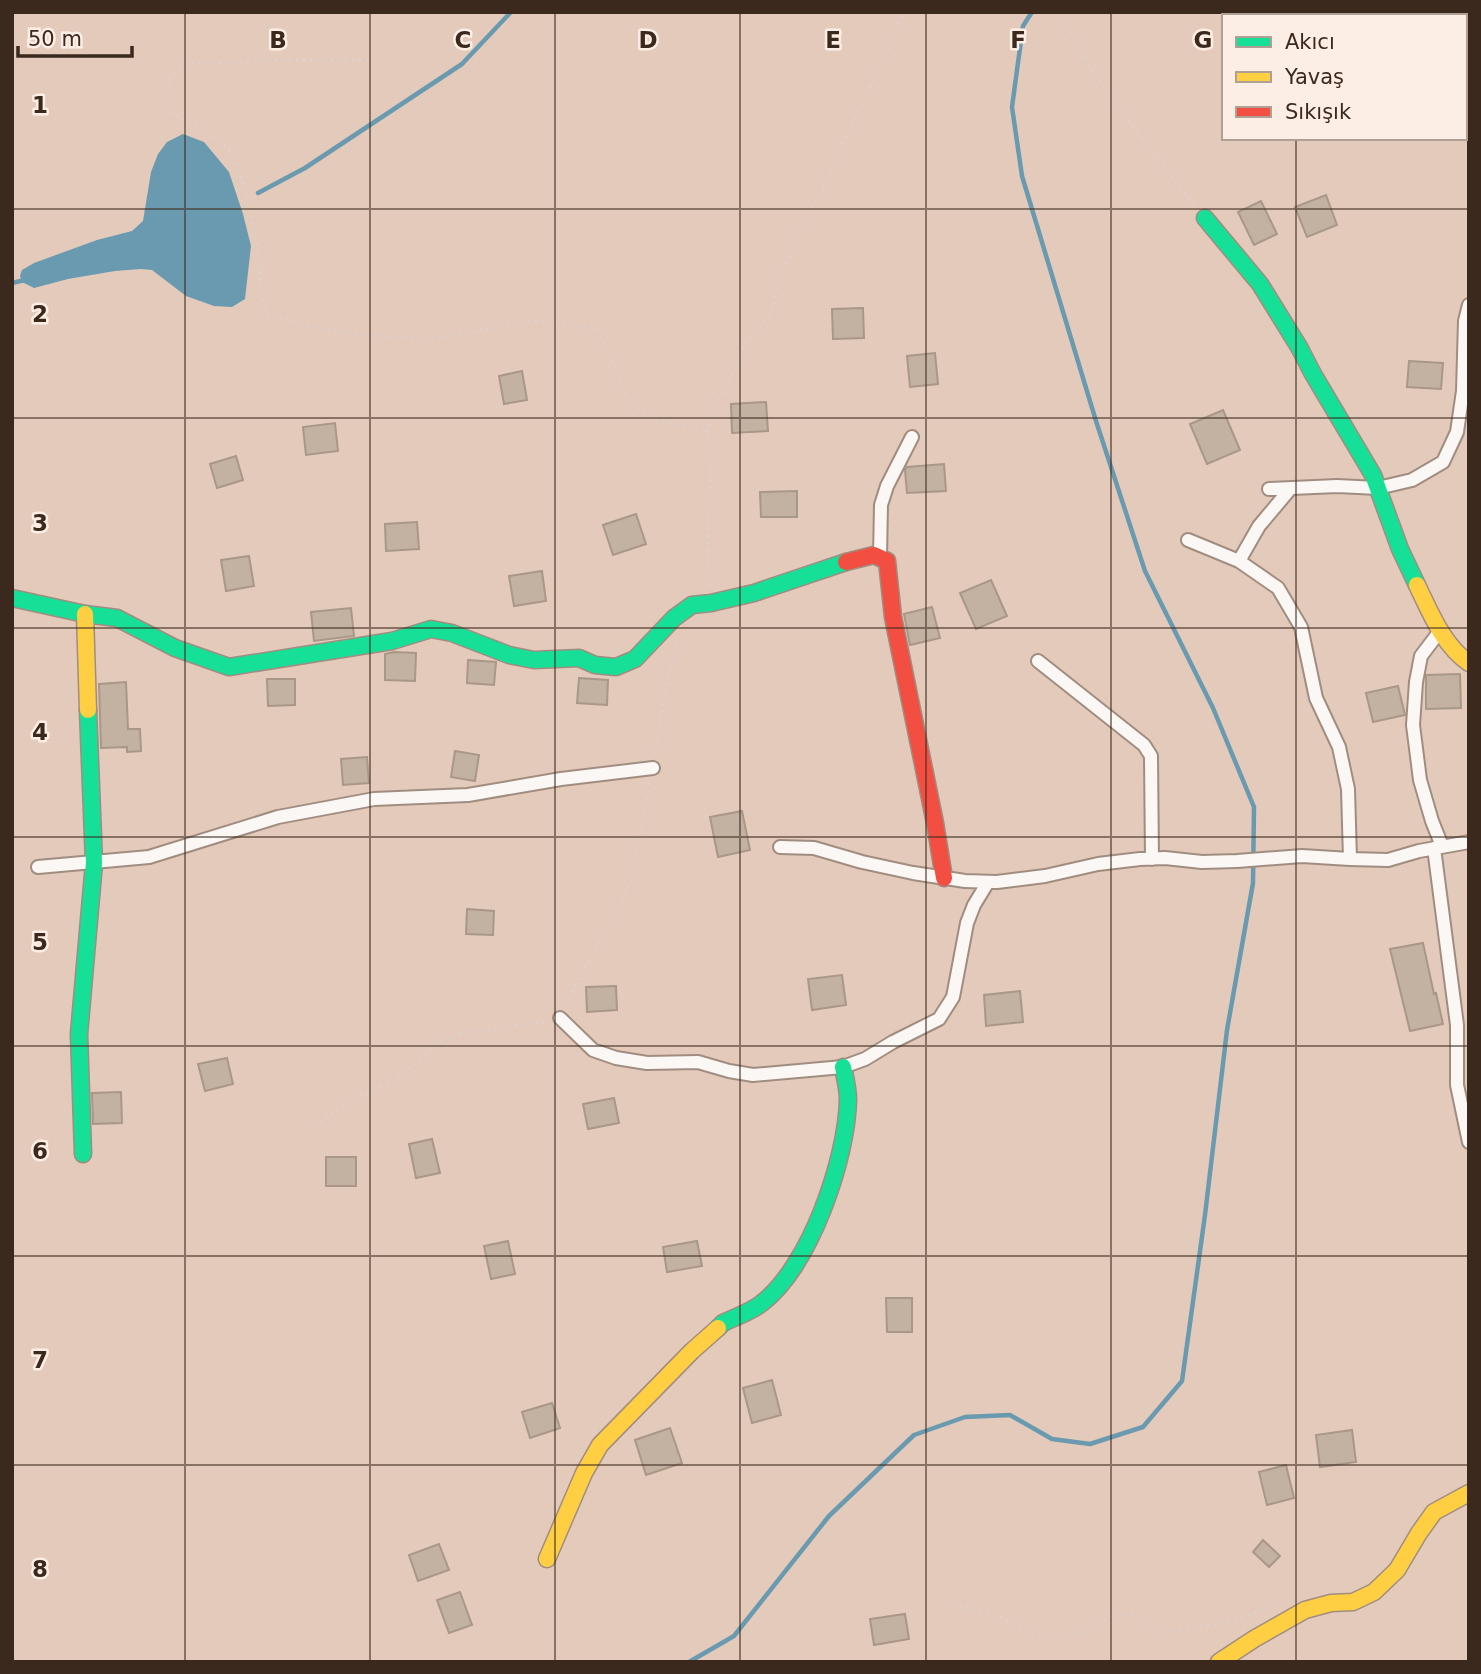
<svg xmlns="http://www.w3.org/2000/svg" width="1481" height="1674" font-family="'DejaVu Sans',sans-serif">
<rect width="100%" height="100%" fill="#e4caba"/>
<path fill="#6a9ab0" d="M183 134 204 142 229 172 243 214 251 246 245 299 232 307 214 306 186 296 152 270 141 269 115 271 68 279 34 288 22 282 20 276 22 270 34 263 97 240 132 231 143 221 151 172 158 154 167 142Z"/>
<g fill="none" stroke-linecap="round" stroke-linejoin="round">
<path stroke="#6a9ab0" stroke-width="4.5" d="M258 193 305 168 462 64 511 12
M12 283 25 280
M689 1662 734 1636 829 1516 914 1435 965 1417 1010 1415 1052 1439 1090 1444 1143 1427 1182 1381 1205 1215 1227 1030 1253 883 1254 807 1213 708 1145 571 1096 421 1022 176 1012 107 1023 26 1032 12"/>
</g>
<path fill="#c3b1a2" stroke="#a99788" stroke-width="2" d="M1326 195 1337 225 1307 237 1295 207Z
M1261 201 1277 234 1254 245 1238 212Z
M863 308 864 338 833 339 832 309Z
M935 353 938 384 910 387 907 356Z
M1409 361 1443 363 1441 389 1407 387Z
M522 371 527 400 504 404 499 376Z
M766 402 768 431 732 433 731 404Z
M1223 410 1240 450 1207 464 1190 424Z
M335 423 338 451 306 455 303 427Z
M236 456 243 480 217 488 210 464Z
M944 464 946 491 907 493 905 470 907 467Z
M797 491V517H761L760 492Z
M636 514 646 544 613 555 603 525Z
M417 522 419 549 386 551 385 524Z
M249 556 254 586 226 591 221 560Z
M542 571 546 601 514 606 509 576Z
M991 580 1007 616 976 629 960 593Z
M932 607 940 638 910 645 904 614Z
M351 608 354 636 314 641 311 612Z
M394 652 416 653 415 681 385 680V654Z
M468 660 496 662 494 685 467 683Z
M1460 674 1461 708 1426 709V675Z
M579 678 608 680 607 705 577 703Z
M267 679H295V705L268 706Z
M126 682 128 729H140L141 751 127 752V747L101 748 99 684Z
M1398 686 1405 715 1373 722 1366 693Z
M455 751 479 755 475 781 451 777Z
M367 757 369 783 343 785 341 759Z
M742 811 750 850 718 857 710 817Z
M467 909 494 911 493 935 466 934Z
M1423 943 1434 994 1436 993 1443 1024 1410 1031 1390 949Z
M842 975 846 1005 812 1010 808 979Z
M616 986 617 1010 587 1012 586 987Z
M1020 991 1023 1022 986 1026 984 995Z
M227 1058 233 1084 205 1091 198 1064Z
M121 1092 122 1123 93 1124 92 1093Z
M614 1098 619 1123 588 1129 583 1104Z
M432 1139 440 1173 416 1178 409 1144Z
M326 1157H356V1186H326Z
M508 1241 515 1274 491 1279 484 1246Z
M697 1241 702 1266 667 1272 663 1247Z
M886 1298H912V1332H887Z
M772 1380 781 1415 752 1423 743 1388Z
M552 1403 560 1428 530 1438 522 1412Z
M670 1428 682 1463 646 1475 635 1440Z
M1352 1430 1356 1462 1320 1467 1316 1435Z
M1286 1465 1294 1498 1267 1505 1259 1472Z
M1263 1540 1280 1556 1269 1567 1253 1552Z
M439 1544 449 1570 418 1581 409 1555Z
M460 1592 472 1625 449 1633 437 1600Z
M905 1614 909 1639 874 1645 870 1619Z"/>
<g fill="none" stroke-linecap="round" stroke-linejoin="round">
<defs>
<path id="street" d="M1269 489 1337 486 1378 488 1412 480 1443 462 1457 432 1463 391 1465 321 1469 305
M1188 540 1239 561 1278 588 1301 627 1316 698 1339 747 1348 789 1350 859
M880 558 881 505 887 486 912 437
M1239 561 1259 526 1291 488
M1440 631 1421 656 1416 682 1413 725 1420 780 1432 821 1442 846
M1038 661 1144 745 1151 756 1152 859
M780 847 814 848 862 862 913 873 965 881 997 882 1045 876 1098 864 1140 859 1165 858 1202 862 1237 861 1302 856 1350 859 1388 860 1419 851 1469 842
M1434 848 1457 1025V1085L1469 1142
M38 867 149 857 278 817 374 799 468 795 561 779 653 768
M560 1018 593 1050 616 1058 647 1063 698 1062 729 1071 753 1075 843 1067 865 1059 893 1042 939 1019 953 997 967 923 974 905 988 882"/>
<path id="fast" d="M1205 218 1260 284 1299 347 1313 374 1373 475 1400 549 1417 585
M12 598 85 614 117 618 175 648 229 667 392 641 431 629 452 633 509 655 534 660 579 658 595 665 616 667 635 659 674 618 692 605 711 603 754 593 846 562
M83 1154 79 1034 94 863 88 710
M718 1328 723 1323C735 1317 751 1312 762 1303 810 1266 847 1159 848 1099 848 1089 845 1077 843 1067"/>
<path id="slow" d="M1417 585C1430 612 1443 645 1469 663
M85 614 88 710
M547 1559 584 1473 600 1445 692 1351 718 1328
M1219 1662 1254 1639 1305 1610 1331 1603 1353 1602 1374 1592 1397 1570 1419 1533 1434 1512 1469 1493"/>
<path id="jam" d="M846 562 874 555 887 561 893 617 935 823 944 878"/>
</defs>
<use href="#street" stroke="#a18d80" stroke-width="16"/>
<use href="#fast" stroke="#a18d80" stroke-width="19"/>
<use href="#slow" stroke="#a18d80" stroke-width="19"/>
<use href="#jam" stroke="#a18d80" stroke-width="19"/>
<path stroke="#dbd2ce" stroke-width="2.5" stroke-dasharray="2 5" stroke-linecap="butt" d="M1070 12V31L1102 86 1195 206
M368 61C318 60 267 59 217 63 207 63 193 62 185 66 165 76 166 94 169 112L204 129 229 150 244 184 257 243 261 295 268 313 293 322 337 332 434 340 531 320 598 329 629 403 657 420 707 431
M710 586 707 541 711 470 707 431 713 408 730 380 737 360 747 340 771 315 780 278 803 224 827 181 844 140 881 66 904 12
M655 754 666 687 678 637
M566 1005 582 971 597 947 631 882 650 781
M314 1126 355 1097 394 1082 414 1065 434 1045 456 1034 547 1021
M946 1602 1005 1619 1036 1633 1054 1638 1079 1634 1115 1615H1132L1148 1632H1171L1224 1623 1282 1604"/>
<use href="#street" stroke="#fbf7f5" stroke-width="12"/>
<use href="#fast" stroke="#16e098" stroke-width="16"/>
<use href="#slow" stroke="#ffcf43" stroke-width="16"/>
<use href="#jam" stroke="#f24e42" stroke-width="16"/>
</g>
<path fill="none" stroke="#3c291e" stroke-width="2" stroke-opacity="0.55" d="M185 12V1662M370 12V1662M555 12V1662M740 12V1662M926 12V1662M1111 12V1662M1296 12V16M1296 138V1662M12 209H1469M12 418H1469M12 628H1469M12 837H1469M12 1046H1469M12 1256H1469M12 1465H1469"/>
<g font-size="23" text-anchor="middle" font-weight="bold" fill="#3c291e" stroke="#fdeee5" stroke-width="5" stroke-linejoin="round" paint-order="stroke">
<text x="278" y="48">B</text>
<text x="463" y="48">C</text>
<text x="648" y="48">D</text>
<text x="833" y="48">E</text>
<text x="1018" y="48">F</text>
<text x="1203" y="48">G</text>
<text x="40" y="113">1</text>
<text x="40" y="322">2</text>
<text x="40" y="531">3</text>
<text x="40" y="740">4</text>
<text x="40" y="950">5</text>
<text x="40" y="1159">6</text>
<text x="40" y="1368">7</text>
<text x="40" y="1577">8</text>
</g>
<rect width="1481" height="1674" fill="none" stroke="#3c291e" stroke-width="28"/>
<rect x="1222" y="14" width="245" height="126" fill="#fdeee5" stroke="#b09f95" stroke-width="2"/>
<rect x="1236" y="37" width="35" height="10" fill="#16e098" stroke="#b09f95" stroke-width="2"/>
<text x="1285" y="49" font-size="21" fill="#3c291e">Akıcı</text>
<rect x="1236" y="72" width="35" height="10" fill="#ffcf43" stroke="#b09f95" stroke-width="2"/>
<text x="1285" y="84" font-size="21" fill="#3c291e">Yavaş</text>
<rect x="1236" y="107" width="35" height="10" fill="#f24e42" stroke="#b09f95" stroke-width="2"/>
<text x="1285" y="119" font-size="21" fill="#3c291e">Sıkışık</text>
<path d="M18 46v10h114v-10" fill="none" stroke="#3c291e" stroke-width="3.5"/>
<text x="28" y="46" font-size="21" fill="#3c291e" stroke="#fdeee5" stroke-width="5" paint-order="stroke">50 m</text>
</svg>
